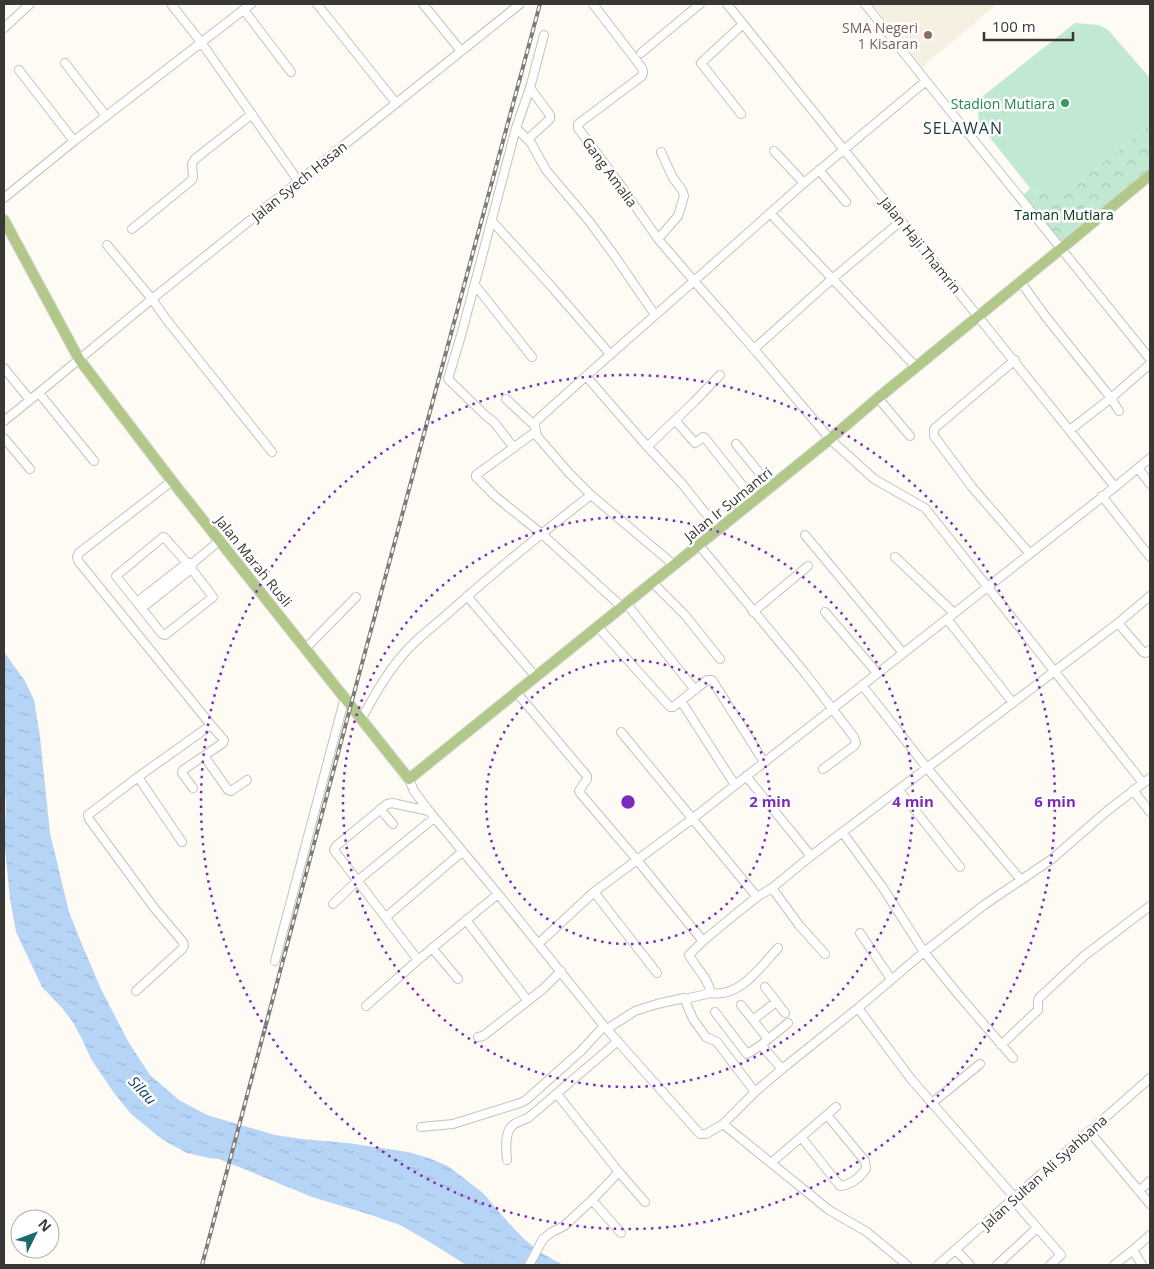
<svg xmlns="http://www.w3.org/2000/svg" width="1154" height="1269" font-family="'Open Sans',sans-serif">
<defs>
<pattern id="park-crowns" width="20" height="18" patternUnits="userSpaceOnUse" patternTransform="scale(1.25)"><rect width="20" height="18" fill="#c1e9d1"/><path d="M2 6a3 3 0 1 1 6 0M12 15a3 3 0 1 1 6 0" fill="none" stroke="#a7c8b4"/></pattern>
<pattern id="water-ripples" width="26" height="14" patternUnits="userSpaceOnUse" patternTransform="scale(1.25)"><rect width="26" height="14" fill="#b6d5f6"/><path d="M2 4q2-2 4 0t4 0M15 11q2-2 4 0t4 0" fill="none" stroke="#9db7d4"/></pattern>
</defs>
<rect width="100%" height="100%" fill="#fefbf4"/>
<path fill="#f6f0e2" d="M872 4H997L922 67Z"/>
<path fill="#c1e9d1" d="M1075 23 1099 25 1108 30 1150 78V124L1065 194H1047L1030 188 979 124 978 110 983 96Z"/>
<path fill="url(#park-crowns)" d="M1150 124V171L1061 244 1022 196 1030 188 1047 194H1065Z"/>
<path fill="url(#water-ripples)" d="M4 652 25 681 34 700 40 737 50 833 69 912 83 947 101 989 129 1043 150 1075 179 1100 207 1115 275 1135 302 1139 348 1143 408 1152 429 1158 448 1166 483 1193 507 1221 524 1239 540 1252 563 1265H466L428 1241 400 1225 368 1214 312 1197 219 1159 209 1158 187 1153 163 1140 131 1114 114 1093 91 1059 82 1039 72 1021 62 1008 42 987 16 932 10 899 4 838 6 807 4 780Z"/>
<g fill="none" stroke-linecap="round" stroke-linejoin="round">
<defs>
<path id="minor" d="M171 4 201 42 299 182
M317 4 396 103
M423 4 461 51
M593 4 642 68 643 72 642 76 578 124V128L619 183 658 239 694 281 754 349 830 439 874 479 925 508 1143 783
M727 4 1115 487
M865 4 926 81 1150 359
M244 10 291 72
M4 28 30 4
M641 53 700 4
M65 63 106 116
M19 70 74 141
M741 114 701 63 743 24
M516 128 531 143 546 170 589 221 614 255 655 315
M528 139 550 119V115L530 88
M774 151 804 183
M819 170 846 202
M4 198 74 141 251 4
M770 213 916 367
M492 221 551 286 610 354
M132 229 192 180 193 177 192 164 195 159 252 114
M658 239 678 216 684 196 682 190 673 178 661 152
M107 245 152 299 166 319 272 452
M1020 281 1046 317 1111 398 1119 411
M475 285 532 357
M754 349 832 279 901 221
M1015 360 935 428 934 430V436L972 487 1030 554
M4 368 30 400
M586 376 645 444 683 485 718 529
M39 393 94 461
M878 398 910 436
M506 399 535 426
M675 420 695 443 703 437 705 438 754 500
M4 421 30 400 152 299 520 4
M1070 430 1111 398 1150 364
M535 432 476 475V477L496 497 542 534 622 607
M4 438 30 469
M736 444 770 486
M648 446 694 402 720 375
M514 448 494 422 486 416 448 379 462 332 516 128 530 88 544 35
M1138 468 1150 484
M1102 496 1150 557
M805 535 903 653
M163 537H164L187 563 213 597 165 635 162 634 116 576Z
M699 545 805 673 854 737 856 743 854 746 823 769
M895 557 954 613
M674 565 591 495 569 473 537 436 535 426V422L586 376 694 281 804 183 926 81
M652 582 685 615 720 659
M467 596 536 677
M137 602 187 563H191
M626 603 695 690
M142 608 191 569 193 563 219 541
M753 612 808 566
M825 612 877 673
M947 619 1013 703
M1118 623 1143 652 1145 653 1150 650
M598 627 670 707H673L707 680H712L764 762
M306 648 356 597
M862 685 927 768 1021 880
M517 693 587 776V779L579 791 580 793 637 860 703 941 738 912 757 897 772 888 811 856 1118 623 1150 596
M681 701 735 785
M362 718C375 694 389 669 408 649 422 634 439 622 454 608 498 569 544 531 591 495
M621 732 757 897
M204 756 228 790 231 791 247 780
M746 776 811 856
M138 777 182 842
M409 779 414 791 429 811 498 894 604 1026 700 1134H706L723 1124 755 1092 782 1069 858 1008 924 952 984 905 1052 859 1107 811 1150 778
M193 788 182 773 183 770 223 743 224 740 211 725
M899 790 960 867
M1133 790 1150 812
M380 809 393 824
M843 833 883 888 924 952 957 993 1013 1058
M772 888 799 925 825 954
M594 892 657 973
M333 904 357 881 434 818
M386 917 462 852
M466 920 528 1001
M860 933 891 979
M703 941 689 955C696 968 708 978 711 993 740 998 761 966 778 948
M538 944 594 892 692 819 1115 487 1150 458
M432 948 458 979
M418 960 334 850 336 846 387 804 392 803 429 811
M275 961 345 697
M765 987 785 1013
M136 991 182 949 184 946 183 942 155 909 89 819 88 815 138 777 211 725 79 562 77 557 79 553 172 481
M685 999 711 993
M741 1005 768 1039
M366 1006 418 960 498 894
M858 1008 911 1079 1015 1198
M715 1012 747 1054 761 1045 788 1023
M753 1020 776 1002
M607 1029 635 1011 657 1004 684 998 693 1019 706 1037 717 1042 755 1092
M478 1037 483 1036 543 989 561 971
M761 1045 782 1069
M1001 1045 1038 1010V1001L1039 998 1084 956 1150 906
M557 1094 619 1172 645 1202
M932 1103 980 1064
M723 1124 829 1210 867 1232 907 1265
M421 1127 453 1124 520 1103 526 1100 581 1051 604 1026
M1089 1131 1150 1204
M801 1137 840 1186C851 1185 860 1177 866 1169L865 1161 827 1115
M507 1160C506 1150 504 1132 513 1125 517 1122 523 1120 528 1118L618 1041
M771 1163 836 1107
M619 1172 592 1200 621 1233
M1139 1191 1150 1181
M1013 1200 1061 1255 1050 1265
M956 1250 970 1265
M529 1265 543 1239 552 1232 564 1226 592 1200
M938 1265 1150 1078
M997 1265 1037 1228
M1114 1265 1133 1250
M1142 1265 1133 1250 1150 1235"/>
<path id="major" d="M4 220 79 359 172 481 409 779 830 439 878 398 1062 248 1150 175"/>
</defs>
<use href="#minor" stroke="#c5c2bb" stroke-width="10"/>
<use href="#major" stroke="#d7d7d7" stroke-width="12"/>
<use href="#minor" stroke="#fff" stroke-width="8"/>
<use href="#major" stroke="#b2c889" stroke-width="10"/>
<defs>
<path id="rail" d="M202 1265 357 682 540 4"/>
</defs>
<use href="#rail" stroke="#7c7b77" stroke-width="4"/>
<use href="#rail" stroke="#fff" stroke-width="2" stroke-dasharray="5.5" stroke-linecap="butt"/>
</g>
<g fill="none" stroke="#7b2cbf" stroke-width="2.5" stroke-dasharray="2.5 5">
<circle cx="628" cy="802" r="142"/>
<circle cx="628" cy="802" r="285"/>
<circle cx="628" cy="802" r="427"/>
</g>
<circle fill="#8d6e63" stroke="#fff" stroke-width="2" cx="928" cy="35" r="5"/>
<circle fill="#2e9e5b" stroke="#fff" stroke-width="2" cx="1065" cy="103" r="5"/>
<g text-anchor="middle" dominant-baseline="central" stroke-width="5" stroke-linejoin="round" paint-order="stroke">
<g font-size="14" fill="#785e54" stroke="#fff" text-anchor="end">
<text x="918" y="27">SMA Negeri<tspan x="918" dy="16">1 Kisaran</tspan></text>
</g>
<g font-size="14" fill="#27864d" stroke="#fff" text-anchor="end">
<text x="1055" y="103">Stadion Mutiara</text>
</g>
<g font-size="14" fill="#383735" stroke="#fff">
<text transform="translate(610 172) rotate(54)">Gang Amalia</text>
<text transform="translate(299 181) rotate(-39)">Jalan Syech Hasan</text>
<text transform="translate(921 245) rotate(51)">Jalan Haji Thamrin</text>
<text transform="translate(728 504) rotate(-39)">Jalan Ir Sumantri</text>
<text transform="translate(254 561) rotate(51)">Jalan Marah Rusli</text>
<text transform="translate(1044 1172) rotate(-42)">Jalan Sultan Ali Syahbana</text>
</g>
<g font-size="14" fill="#00341d" stroke="#fff">
<text x="1064" y="214">Taman Mutiara</text>
</g>
<g font-size="15" font-style="italic" fill="#16436c" stroke="#fff">
<text transform="translate(143 1090) rotate(47)">Silau</text>
</g>
<g font-size="16" letter-spacing="1" fill="#1b3d3e" stroke="#fff">
<text x="963" y="128">SELAWAN</text>
</g>
</g>
<circle cx="628" cy="802" r="8" fill="#7b2cbf" stroke="#fff" stroke-width="2.5"/>
<g font-size="15" text-anchor="middle" font-weight="bold" fill="#7b2cbf" stroke="#fff" stroke-width="5" stroke-linejoin="round" paint-order="stroke">
<text x="770" y="807">2 min</text>
<text x="913" y="807">4 min</text>
<text x="1055" y="807">6 min</text>
</g>
<rect width="1154" height="1269" fill="none" stroke="#383735" stroke-width="10"/>
<g transform="translate(35 1234) rotate(48)"><circle r="24" fill="#ffffff" stroke="#afafae"/>
<path d="M0-4L9 19L0 12L-9 19Z" fill="#1d6a6c"/>
<text y="-8" font-size="14" font-weight="bold" text-anchor="middle" fill="#383735">N</text>
</g>
<path d="M984 32v8h89v-8" fill="none" stroke="#383735" stroke-width="2.5"/>
<text x="992" y="32" font-size="15" fill="#383735" stroke="#ffffff" stroke-width="4" paint-order="stroke">100 m</text>
</svg>
